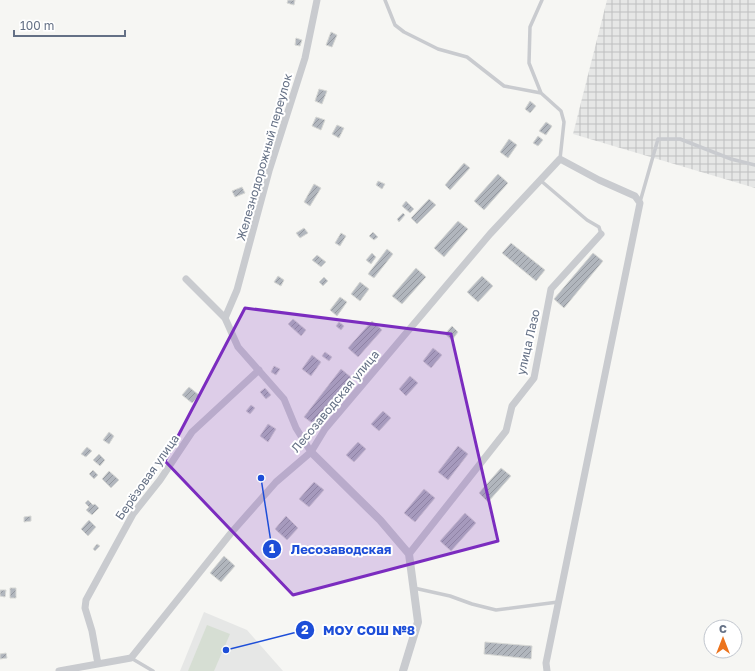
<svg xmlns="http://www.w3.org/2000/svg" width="755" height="671" font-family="'Golos Text',sans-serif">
<defs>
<pattern id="industrial-grid" width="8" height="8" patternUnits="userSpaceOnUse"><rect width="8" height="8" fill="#e6e7e6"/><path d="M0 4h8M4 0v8" fill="none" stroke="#bec0c0"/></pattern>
<pattern id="building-hatch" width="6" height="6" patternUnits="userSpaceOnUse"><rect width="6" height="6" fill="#b1b6bd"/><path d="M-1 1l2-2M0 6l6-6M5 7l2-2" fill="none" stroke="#94989f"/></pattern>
</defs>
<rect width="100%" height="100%" fill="#f6f6f3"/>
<path fill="#e6e7e6" d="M204 612 247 630 283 671H180Z"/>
<path fill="url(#industrial-grid)" d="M607 0H755V188L573 134Z"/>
<path fill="#d6ded3" d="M207 625 230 634 214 671H188Z"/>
<path fill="url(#building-hatch)" stroke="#d7d8d5" d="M288 0H295L294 5 287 3Z
M331 32 337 35 332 47 326 45Z
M296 38 302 40 300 46 295 45Z
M319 89 327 91 322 104 315 101Z
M530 101 536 106 530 113 525 109Z
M316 117 325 120 321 130 312 126Z
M546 122 552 126 546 135 539 131Z
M337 125 344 128 339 138 332 134Z
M538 136 543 140 538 146 533 143Z
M509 139 517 145 508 158 500 152Z
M464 163 470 168 450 190 445 185Z
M498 174 508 183 484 210 474 201Z
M378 181 385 184 382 189 376 185Z
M314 184 321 188 310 206 304 202Z
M242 187 245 193 235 197 232 191Z
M429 199 436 205 417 224 411 218Z
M406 201 414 209 410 213 402 206Z
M403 213 405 215 399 222 397 219Z
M458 221 468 229 444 257 434 248Z
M304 228 308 233 300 238 296 233Z
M373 232 378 237 374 240 369 236Z
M341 233 346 236 340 246 335 243Z
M511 243 545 270 536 281 502 253Z
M387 249 393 254 374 278 368 274Z
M372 253 376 257 371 264 366 260Z
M593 253 603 261 564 308 554 299Z
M317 255 326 262 321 267 312 260Z
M416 268 426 277 402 304 392 296Z
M278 276 284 280 281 286 274 282Z
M482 276 493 286 478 302 467 292Z
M324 277 328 281 323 286 319 282Z
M360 282 369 289 360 301 351 294Z
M340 297 347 302 337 316 330 310Z
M293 319 306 330 301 336 288 324Z
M372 321 382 330 358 357 348 348Z
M339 322 344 326 341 330 336 326Z
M452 326 458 332 452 340 445 334Z
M433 348 442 355 431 368 423 361Z
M325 352 332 357 329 361 322 356Z
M312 355 321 362 311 376 302 369Z
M274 366 280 369 276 375 271 372Z
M341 369 352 378 315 425 304 417Z
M410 376 418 383 406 396 399 389Z
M189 387 199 395 192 403 182 395Z
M265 388 271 395 266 399 260 392Z
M251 405 255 408 250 414 246 411Z
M383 411 391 418 379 431 371 424Z
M268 424 276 429 268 442 260 436Z
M109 432 114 436 109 444 103 440Z
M358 442 366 449 354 462 346 455Z
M458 446 468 454 448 480 438 472Z
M87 447 92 451 86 457 81 454Z
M99 454 105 460 100 466 93 460Z
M501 468 511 476 488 502 479 493Z
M93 470 98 475 94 479 89 474Z
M109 471 119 480 111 488 102 479Z
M314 482 324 490 309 507 299 499Z
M424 489 435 498 415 522 404 513Z
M88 500 93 505 95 504 99 508 92 515 86 510 89 507 85 503Z
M465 513 476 523 451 551 440 541Z
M31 516V521L24 522V517Z
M286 516 298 528 287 540 275 529Z
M89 520 96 527 88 536 81 529Z
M97 544 100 546 95 551 93 549Z
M224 556 235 566 221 582 210 573Z
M10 588H16V598H10Z
M0 590H6L5 597 0 596Z
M485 642 532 646 531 659 484 654Z
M6 653 7 658 0 659V654Z"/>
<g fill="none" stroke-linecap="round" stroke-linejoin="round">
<path stroke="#c9cbcf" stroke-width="3.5" d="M385 0 395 25 404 32 438 49 467 57 504 86 541 93
M542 0 530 27 529 63 541 93 561 111 564 122 560 159
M540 180 587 220 599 227 601 234
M640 202 658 139H680L731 159 755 165
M414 588 450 596 472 604 496 610 558 602
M131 658 153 671"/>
<path stroke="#c9cbcf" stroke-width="7" d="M186 279 225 318 238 347 284 399 296 428 311 452
M225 318 237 290 269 171 305 58 317 0
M409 554 506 431 512 406 534 378 551 289 601 234
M98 664 92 631 85 608 86 600 133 514 160 480 192 432 259 370
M59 671 131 658 231 533 276 482 311 452 325 429 490 234 560 159 599 180 635 196 640 203 546 663 547 671"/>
<path stroke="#c9cbcf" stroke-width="8" d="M311 452 380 520 409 554 418 622 403 671"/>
</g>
<path fill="#7b2cbf" fill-opacity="0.2" stroke="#7b2cbf" stroke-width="3" stroke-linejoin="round" d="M245 308 451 334 498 541 293 595 165 461Z"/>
<g text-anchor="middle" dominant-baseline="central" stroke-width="4" stroke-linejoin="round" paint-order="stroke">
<g font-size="12" fill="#647085" stroke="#fff">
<text transform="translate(264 157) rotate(-74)">Железнодорожный переулок</text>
<text transform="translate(528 342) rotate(-77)">улица Лазо</text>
<text transform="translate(335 401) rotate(-50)">Лесозаводская улица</text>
<text transform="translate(147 477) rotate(-55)">Берёзовая улица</text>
</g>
</g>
<path fill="none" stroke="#1d4ed8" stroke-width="1.5" d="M261 478L272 549M226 650L305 630"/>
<g fill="#1d4ed8" stroke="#fff" stroke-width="1.5">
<circle cx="261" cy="478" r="4"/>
<circle cx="226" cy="650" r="4"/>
<circle cx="272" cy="549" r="10"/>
<circle cx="305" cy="630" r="10"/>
</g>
<g font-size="12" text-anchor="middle" font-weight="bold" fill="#fff">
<text x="272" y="553">1</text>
<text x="305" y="634">2</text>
</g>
<g font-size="13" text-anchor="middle" font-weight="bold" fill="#1d4ed8" stroke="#fff" stroke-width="4" stroke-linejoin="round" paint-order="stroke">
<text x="341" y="554">Лесозаводская</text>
<text x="369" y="635">МОУ СОШ №8</text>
</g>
<g transform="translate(723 639)"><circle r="19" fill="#ffffff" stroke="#c1c6ce"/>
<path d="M0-3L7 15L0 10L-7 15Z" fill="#ec731d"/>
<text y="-6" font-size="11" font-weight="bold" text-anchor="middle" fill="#647085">С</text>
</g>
<path d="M14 30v6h111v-6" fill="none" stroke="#647085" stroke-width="2"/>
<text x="20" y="30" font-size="12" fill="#647085" stroke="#ffffff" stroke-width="3" paint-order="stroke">100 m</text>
</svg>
